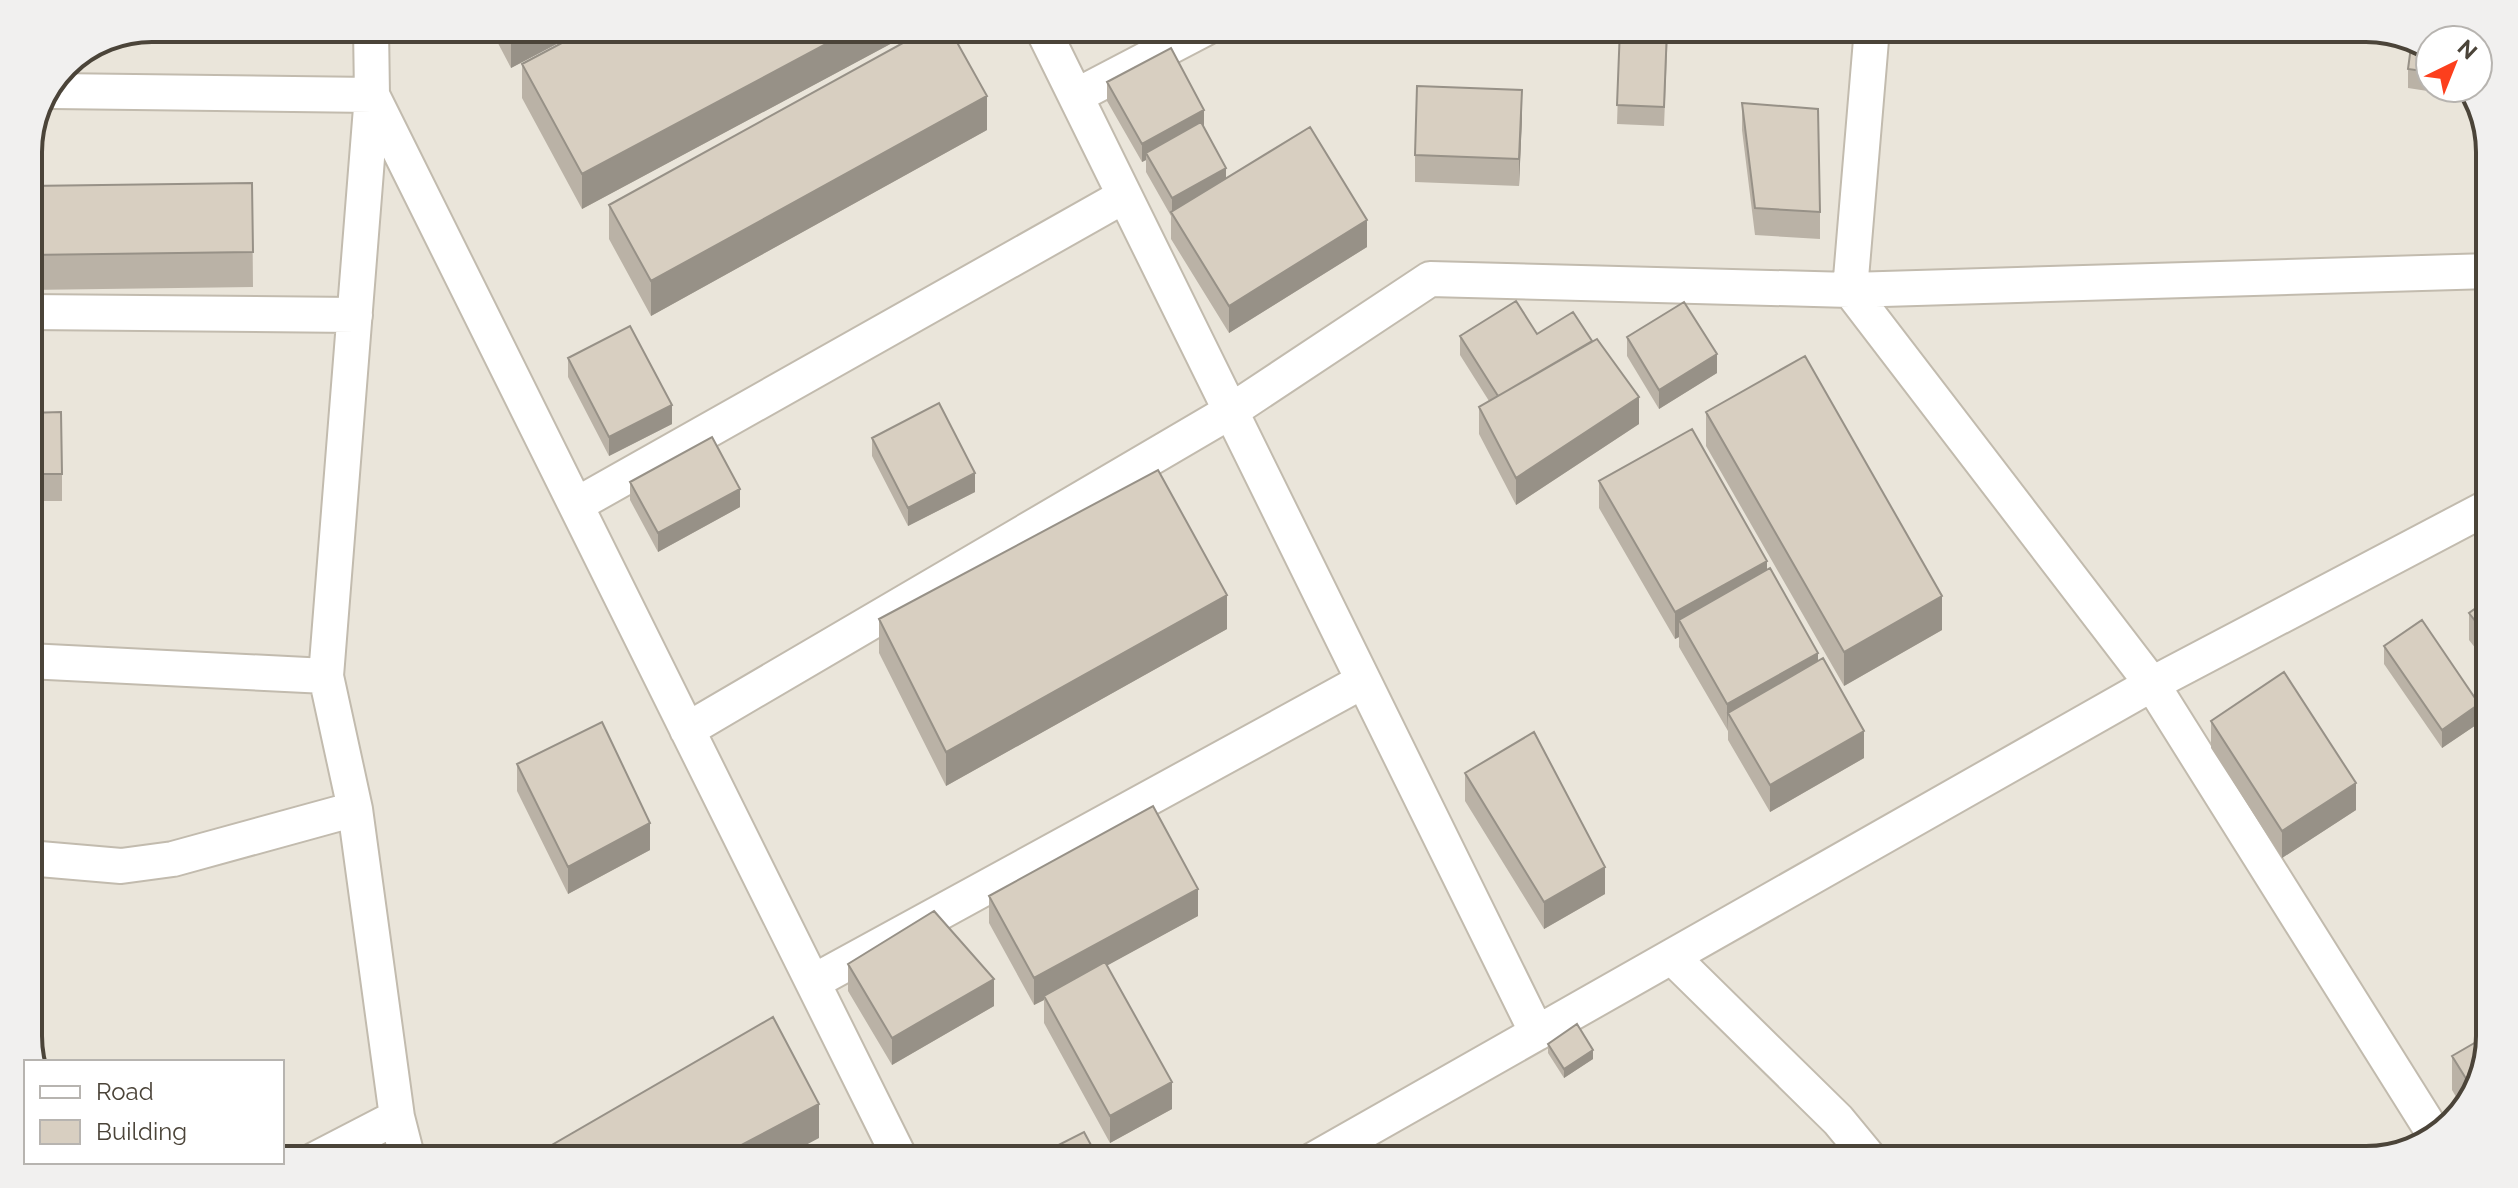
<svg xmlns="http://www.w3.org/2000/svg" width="2518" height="1188" font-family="Raleway,sans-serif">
<rect width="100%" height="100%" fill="#f6f3ec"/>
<path fill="#eae5da" d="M152 28H2366L2420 41 2430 88H2471L2490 145V1036L2477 1090 2434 1139 2366 1160H282V1062H34L28 1044V145L65 64Z"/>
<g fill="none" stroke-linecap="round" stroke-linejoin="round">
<defs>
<path id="minor" d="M371 28 372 95 326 676 355 809 397 1117 408 1160
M1042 28 1537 1033
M1872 28 1850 290 2152 684 2436 1137
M53 91 372 95 901 1160
M1076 96 1206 28
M28 312 355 315
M576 505 1124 196
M28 661 326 676
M687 730 1231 411 1430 279 1850 290 2490 271
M28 858 121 866 173 859 355 809
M1672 957 1838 1120 1871 1160
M813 982 1363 681
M314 1160 397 1117
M1313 1160 2152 684 2490 506"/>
</defs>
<use href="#minor" stroke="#c2bbae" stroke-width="38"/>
<use href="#minor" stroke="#fff" stroke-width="34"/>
</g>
<path fill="#bab2a6" d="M490 28H587L511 68Z
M909 28V34L582 209 522 98V64Z
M1620 28H1668L1664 126 1617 124Z
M2430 49V88H2461L2460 96 2408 88V69Z
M1107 82 1204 129 1226 179 1367 247 1229 333 1171 239V216L1146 172V160L1142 162 1107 101Z
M1742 103 1820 212V239L1755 235 1742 130Z
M1522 118 1519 186 1415 182V155Z
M987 130 651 316 609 239V205Z
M252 183 253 287 28 290V186Z
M1537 334 1639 424 1516 505 1479 434V407L1489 401 1460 355V336Z
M1627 337 1717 373 1659 409 1627 356Z
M568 358 672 424 609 456 568 377Z
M1706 412 1942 630 1844 686 1706 446Z
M28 413 62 474V501H28Z
M872 438 975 492 908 526 872 456Z
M1599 481 1767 570 1818 661 1864 758 1770 812 1728 740V731L1679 647V637L1675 639 1599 508Z
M630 482 740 507 658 552 630 500Z
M2490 598V667L2469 640V613Z
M879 619 1227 629 946 786 879 653Z
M2384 646 2479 723 2442 748 2384 664Z
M2211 721 2356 810 2282 858 2211 748Z
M517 764 650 850 568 894 517 791Z
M1465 773 1605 894 1544 929 1465 801Z
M989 896 1198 916 1107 965 1172 1109 1110 1143 1044 1023V1000L1034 1005 989 923Z
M848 964 994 1006 892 1065 848 991Z
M1548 1044 1593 1059 1564 1078 1548 1053Z
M2452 1056 2477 1090 2462 1107 2452 1090Z"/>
<path fill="#979187" d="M522 28H587L511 68V34Z
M856 28H909V34L582 209V174Z
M1522 90V118L1519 186V159Z
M987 96V130L651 316V281Z
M1204 110V129L1146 153V160L1142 162V144Z
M1226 168V186L1172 212V198Z
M1367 220V247L1229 333V306Z
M1717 354V373L1659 409V390Z
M1639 397V424L1516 505V478Z
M672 405V424L609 456V437Z
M975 473V492L908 526V508Z
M740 489V507L658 552V533Z
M1767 561V588L1679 620V637L1675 639V612Z
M1227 595V629L946 786V752Z
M1942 596V630L1844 686V652Z
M1818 653V680L1728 713 1727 731V704Z
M2479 704V723L2442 748V730Z
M1864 731V758L1770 812V785Z
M2356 783V810L2282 858V831Z
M650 823V850L568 894V867Z
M1605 867V894L1544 929V902Z
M1198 889V916L1046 999 1044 996V1000L1034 1005V978Z
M994 979V1006L892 1065V1038Z
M1593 1050V1059L1564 1078V1069Z
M1172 1082V1109L1110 1143V1116Z
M819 1104V1138L778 1160H713Z"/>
<path fill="#d8cfc1" stroke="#979187" stroke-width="2" d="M508 28H522L511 34Z
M590 28H856L582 174 522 64Z
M930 28H949L987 96 651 281 609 205Z
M1620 28H1667L1664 107 1617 105Z
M2412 39 2420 41 2430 49V72L2408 69Z
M1171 48 1204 110 1142 144 1107 82Z
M1417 86 1522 90 1519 159 1415 155Z
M1742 103 1818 109 1820 212 1755 208Z
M1201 122 1226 168 1172 198 1146 153Z
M1310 127 1367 220 1229 306 1171 212Z
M252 183 253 252 28 255V186Z
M1516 301 1537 334 1573 312 1592 341 1498 396 1460 336Z
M1684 302 1717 354 1659 390 1627 337Z
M630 326 672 405 609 437 568 358Z
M1597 339 1639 397 1516 478 1479 407Z
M1805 356 1942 596 1844 652 1706 412Z
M939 403 975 473 908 508 872 438Z
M61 412 62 474H28V413Z
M1692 429 1767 561 1675 612 1599 481Z
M712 437 740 489 658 533 630 482Z
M1158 470 1227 595 946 752 879 619Z
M1770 568 1818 653 1727 704 1679 620Z
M2490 598V640L2469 613Z
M2422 620 2479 704 2442 730 2384 646Z
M1823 658 1864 731 1770 785 1728 713Z
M2284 672 2356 783 2282 831 2211 721Z
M602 722 650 823 568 867 517 764Z
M1534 732 1605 867 1544 902 1465 773Z
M1153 806 1198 889 1034 978 989 896Z
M934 911 994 979 892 1038 848 964Z
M1105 962 1172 1082 1110 1116 1044 996Z
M773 1017 819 1104 713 1160H526Z
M1577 1024 1593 1050 1564 1069 1548 1044Z
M2490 1034 2477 1090 2475 1093 2452 1056Z
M1084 1132 1099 1160H1029Z"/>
<path d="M0 0H2518V1188H0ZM152 42H2366A110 110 0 0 1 2476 152V1036A110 110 0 0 1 2366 1146H152A110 110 0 0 1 42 1036V152A110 110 0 0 1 152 42Z" fill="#f1f0ef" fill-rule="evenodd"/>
<path fill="none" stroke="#4b4439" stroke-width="4" d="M152 42H2366A110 110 0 0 1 2476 152V1036A110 110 0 0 1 2366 1146H152A110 110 0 0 1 42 1036V152A110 110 0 0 1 152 42Z"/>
<rect x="24" y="1060" width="260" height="104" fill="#ffffff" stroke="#b7b4b0" stroke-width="2"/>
<rect x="40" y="1086" width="40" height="12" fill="#ffffff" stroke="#b7b4b0" stroke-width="2"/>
<text x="96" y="1100" font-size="24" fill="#4b4439">Road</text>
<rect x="40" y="1120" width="40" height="24" fill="#d8cfc1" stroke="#b7b4b0" stroke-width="2"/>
<text x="96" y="1140" font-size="24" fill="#4b4439">Building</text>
<g transform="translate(2454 64) rotate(43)"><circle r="38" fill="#ffffff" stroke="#b7b4b0" stroke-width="2"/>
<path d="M0-6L14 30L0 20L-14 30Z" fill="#fc3f1d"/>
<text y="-12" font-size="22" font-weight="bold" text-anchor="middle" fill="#4b4439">N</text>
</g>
</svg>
